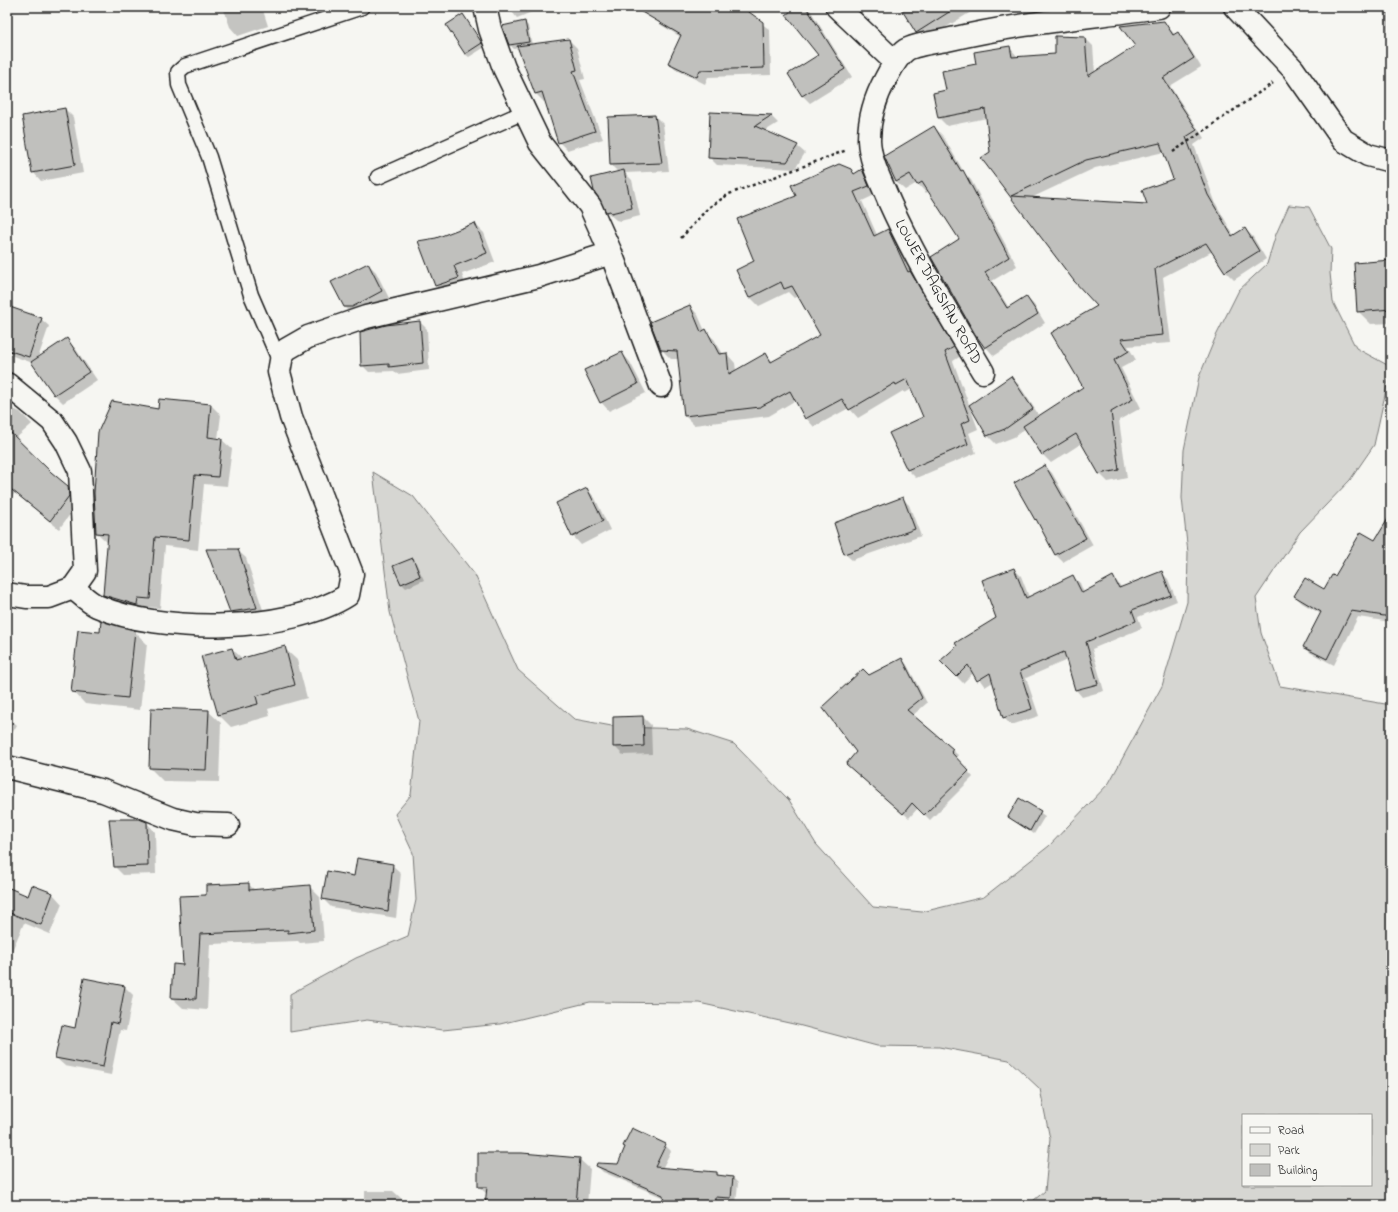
<svg xmlns="http://www.w3.org/2000/svg" width="1398" height="1212" font-family="'Indie Flower',sans-serif">
<rect width="100%" height="100%" fill="#f6f6f2"/>
<filter id="ink" filterUnits="userSpaceOnUse"><feTurbulence type="fractalNoise" baseFrequency=".025" numOctaves="2"/><feDisplacementMap in="SourceGraphic" scale="8" xChannelSelector="R" yChannelSelector="G"/><feConvolveMatrix kernelMatrix="1 2 1 2 8 2 1 2 1" color-interpolation-filters="sRGB"/></filter>
<g filter="url(#ink)">
<path fill="#d6d6d2" stroke="#797977" fill-rule="evenodd" d="M1289 205 1309 207 1331 249 1330 273 1333 302 1356 348 1391 367 1374 445 1350 480 1300 532 1256 598 1261 633 1280 686 1391 705V1205H1028L1045 1191 1050 1139 1040 1089 1009 1060 939 1047 877 1046 798 1025 699 1003 590 1002 500 1024 443 1030 367 1020 290 1032V994L356 958 408 936 416 900 413 853 395 814 411 795 419 721 390 612 373 472 413 496 475 575 518 670 574 719 617 727 687 729 734 744 789 800 816 844 873 907 922 912 984 897 1049 846 1109 783 1162 686 1187 602 1188 553 1182 498 1184 450 1199 377 1216 336 1239 290 1267 264 1276 234ZM1243 1115H1371V1185H1243Z"/>
<path fill="#0003" fill-rule="evenodd" d="M223 7H262L268 26 238 36 230 27Z
M508 7H544L517 18Z
M660 7H741L770 30 771 75 708 77 705 84 677 70 669 63 681 37 661 25 653 18Z
M798 7H807L810 10 852 77 810 103 803 96 789 74 820 55Z
M901 7H979L925 40 917 32Z
M1384 7H1391V38L1387 34Z
M463 15 485 47 469 57 465 54Z
M524 22 528 26 532 45 569 40 577 48 585 79 580 80 603 139 567 150 559 142 546 101 544 102 535 93 519 48 514 49 510 45Z
M1164 22 1175 35 1178 33 1186 42 1201 67 1170 86 1204 138 1194 145 1216 204 1234 236 1245 229 1253 237 1266 259 1234 280 1226 272 1213 251 1163 277 1171 343 1128 346 1136 360 1121 368 1141 408 1119 420 1127 478 1108 482 1100 474 1082 443 1051 463 1043 455 1026 428 1014 437 996 444 988 436 970 405 1011 377 1019 385 1040 417 1084 387 1099 306 1074 280 983 158 991 153 987 118 947 126 939 118 934 93 947 91 977 65 1009 47 1018 57 1056 55 1085 38 1093 46 1095 73 1136 47ZM1164 152 1175 180 1149 205 1031 198 1095 168Z
M65 109 73 117 83 173 41 181 33 172Z
M711 113 771 116 778 123 765 131 797 146 805 153 795 169 717 165 709 157Z
M655 116 663 124 669 171 625 173 632 180 640 216 620 221 616 220 607 212 619 173 611 165Z
M934 127 943 136 965 174 971 180 1017 266 992 281 1009 308 1026 297 1034 305 1045 323 994 356 986 347 961 239 929 191 926 193 917 183 905 190 896 182Z
M851 170 855 175 862 170 871 179 877 194 862 201 877 235 888 230 897 239 913 276 919 281 961 356 953 361 978 429 969 433 976 453 916 478 908 470 924 417 912 389 905 393 903 391 858 418 849 408 814 427 806 418 796 400 769 416 694 425 685 416 679 359H671L662 350 690 306 698 315 705 331 714 339 723 354H727L735 363 736 371 766 354 773 362 822 335 798 296 794 298 788 292 759 306 750 297 755 262 798 197Z
M475 224 484 233 495 262 462 274 466 286 445 294 436 286 420 242 436 239Z
M1391 261V323L1371 324 1358 311Z
M368 264 376 272 390 300 361 315H353L344 307Z
M7 305 41 319 49 326 38 358 66 339 75 348 97 380 63 403 55 395 33 363 7 354Z
M420 322 427 329 429 370 397 374 394 371 369 372 362 365Z
M622 353 630 362 646 393 609 411 601 402Z
M160 400 211 405 221 415 218 439 222 440 232 449 227 486 204 484 198 550 165 546 160 608 147 607V614L114 604 104 594 108 543 97 533 158 410Z
M7 406 20 412 32 424 15 439 76 495 77 505 59 529 15 493 7 503Z
M1045 466 1052 473 1093 545 1063 562 1056 555 1039 523 1036 519Z
M587 489 595 498 610 530 581 545 573 536Z
M902 498 909 505 921 536 852 560 845 554 835 524Z
M1391 515V622L1358 617 1334 665 1311 653 1304 647 1321 614 1302 603 1295 596 1325 591 1335 577 1375 542Z
M237 550 246 558 265 616 240 620 231 612Z
M412 559 416 563 424 580 406 588 402 584 395 567Z
M1014 569 1021 576 1029 597 1073 577 1080 583 1084 593 1113 577 1122 588 1161 572 1168 579 1177 601 1138 617 1142 628 1092 649 1104 691 1082 697 1076 690 1067 660 1026 678 1039 716 1011 725 1004 718 993 682 985 687 974 672 963 683 941 661 998 618Z
M134 631 147 644 140 710 85 704 73 691 101 633Z
M284 648 297 660 307 698 268 709 270 716 231 727 219 715 203 657 232 649 243 659Z
M902 659 907 665 927 703 912 716 952 750 958 755 956 758 973 777 930 820 918 808 909 818 853 770 858 752 869 676Z
M208 711 221 723 219 782 163 781 150 768Z
M7 716 17 725 7 742Z
M643 717 651 725 652 754 623 755 614 746Z
M1020 799 1045 816 1034 834 1009 816Z
M110 820 147 823 155 832 156 874 123 875 115 867Z
M392 865 401 873 396 918 331 907 323 899 355 877Z
M248 884 255 890 309 886 320 897 324 941 300 943 298 941 210 944 207 1010 183 1008 172 998 207 896Z
M32 886 53 894 62 904 50 934 24 923 11 953 7 951V888L28 897Z
M125 987 133 995 126 1031 120 1030 111 1075 65 1066 56 1058 75 1029Z
M665 1145 671 1151 662 1169 717 1173 720 1176 733 1178 738 1183 736 1204 721 1202V1205H665L664 1198 603 1172 597 1166H618Z
M579 1159 590 1169 587 1205H486L487 1194 479 1187Z
M365 1191H393L402 1199V1205H365Z"/>
<path fill="#c0c0bd" stroke="#1c1c1c" fill-rule="evenodd" d="M633 7H742L763 22 764 68 700 70 697 77 668 63 681 35Z
M796 7H806L845 69 802 96 788 74 818 55 786 15Z
M900 7H957L916 33Z
M463 14 482 43 465 54 446 25Z
M525 21 529 42 509 45 502 26Z
M1164 21 1173 35 1178 32 1194 58 1163 78 1197 130 1186 137 1208 195 1232 236 1245 228 1259 251 1225 272 1206 243 1155 269 1163 335 1121 339 1129 351 1114 360 1133 399 1111 412 1119 470 1099 474 1076 434 1042 455 1023 426 1083 387 1051 333 1097 306 1074 281 981 158 990 152 985 109 938 118 933 93 946 90 942 71 976 64 974 52 1010 46 1012 57 1055 54V36L1085 37 1088 76 1135 46 1120 26ZM1160 143 1173 179 1142 190 1147 204 1011 196 1086 160Z
M569 39 577 70 573 71 595 131 558 143 542 92 535 94 517 46Z
M65 108 75 165 32 173 22 116Z
M710 112 772 115 755 126 798 145 787 162 708 158Z
M655 115 662 163 610 165 608 117Z
M934 126 961 171 963 170 1009 257 985 272 1007 308 1026 296 1038 314 985 348 975 334 931 257 959 239 922 182 917 185 910 174 896 182 884 156Z
M839 164 851 169 854 174 862 169 869 186 854 192 874 236 888 229 908 272 910 271 954 347 945 352 970 420 961 424 968 444 907 470 889 433 923 417 907 379 896 385 895 383 849 410 842 399 805 419 790 391 760 407 684 416 677 351 661 350 650 322 690 305 701 332 706 329 719 354 727 353 729 374 766 353 771 362 820 335 792 286 784 289 781 282 749 298 736 270 754 261 737 219 796 196 791 185Z
M624 170 632 208 611 213 610 211 606 212 594 191 591 178Z
M475 223 487 253 454 266 459 278 435 286 418 241 436 238Z
M1391 260V309L1357 312 1354 263Z
M368 263 382 291 352 307H344L331 282Z
M7 306 42 318 29 357 7 350Z
M420 321 423 363 389 367V364L361 366 360 332 386 325Z
M67 338 89 372 54 395 31 362Z
M622 352 638 384 600 403 584 370Z
M1011 376 1033 409 1005 429 987 436 969 405Z
M159 399 211 404 208 437 222 439 218 477 195 475 189 540 155 537 150 599 138 598 137 605 103 595 108 534 96 533 94 493 98 432 112 401 158 409Z
M7 429 51 472 68 486 69 496 50 521 7 486Z
M1045 465 1086 538 1055 555 1036 519 1035 520 1014 483Z
M587 488 603 521 572 537 556 503Z
M903 497 915 529 844 554 834 523Z
M1391 514V617L1351 611 1327 659 1303 647 1321 612 1294 596 1305 578 1324 589 1332 575 1335 576 1361 532 1375 540Z
M206 549H238L257 608 230 612Z
M413 558 420 576 401 584 393 566Z
M1014 568 1026 598 1073 575 1082 593 1113 576 1119 588 1162 571 1171 595 1132 610 1136 621 1086 642 1098 684 1075 690 1064 652 1020 671 1032 709 1003 718 990 673 977 681 968 665 956 677 940 661 957 646 955 643 996 618 982 580Z
M101 620 135 630 128 698 71 692 78 630 100 632Z
M285 646 295 685 256 696 258 704 218 715 201 656 232 648 236 660Z
M902 658 922 698 907 710 953 749 951 752 969 771 924 815 912 803 903 814 846 764 856 752 822 707 863 669 869 675Z
M151 708 209 710 206 770 149 768Z
M643 716 644 746 613 747V717Z
M1019 798 1041 811 1030 831 1008 817Z
M109 819H139L147 822 148 866 114 867Z
M357 858 393 864 388 911 322 899 327 871 354 876Z
M249 883V890L310 885 314 930 288 933V930L200 934 196 999 171 998 173 964 183 965 179 896 206 895V885Z
M32 885 53 893 41 925 7 912V887L28 896Z
M84 978 125 986 118 1024 111 1022 103 1067 55 1058 62 1025 75 1028Z
M632 1128 666 1144 655 1167 717 1172V1175L733 1177 731 1198 715 1197V1205H664L663 1195 596 1166 597 1163 618 1164 625 1147 623 1146Z
M478 1153H522L580 1158 576 1205H485L487 1187H478Z"/>
<g fill="none" stroke-linecap="round" stroke-linejoin="round">
<defs>
<path id="lane" d="M378 177 524 112
M280 362 251 295 209 157 179 85 178 72 185 66 362 7"/>
<path id="street" d="M485 7 490 29 504 68 540 143 590 206 611 253 661 386
M837 7 895 62
M1235 7 1293 69 1343 140 1368 155 1391 161
M983 372C950 316 916 261 889 201 881 181 870 162 869 140 869 119 876 96 886 78 891 69 897 56 906 50 916 44 938 42 951 39 1019 23 1089 17 1159 7
M7 384 52 421 66 442 80 471 85 571 73 588
M73 588C80 593 88 602 97 606 160 634 289 633 348 595L352 574 291 417 279 372 282 355 287 349 308 337 366 317 539 276 611 253
M7 594 26 597H49L73 588
M7 767 103 791 173 819 195 824 228 825"/>
</defs>
<use href="#lane" stroke="#1c1c1c" stroke-width="17"/>
<use href="#street" stroke="#1c1c1c" stroke-width="25"/>
<path stroke="#1c1c1c" stroke-width="2.5" stroke-dasharray="3 3" stroke-linecap="butt" d="M1173 152 1273 83
M681 238 708 208 729 194 847 150"/>
<use href="#lane" stroke="#f6f6f2" stroke-width="14"/>
<use href="#street" stroke="#f6f6f2" stroke-width="22"/>
</g>
</g>
<g text-anchor="middle" dominant-baseline="central" stroke-width="3" stroke-linejoin="round" paint-order="stroke">
<g font-size="16" fill="#1c1c1c" stroke="#f6f6f2">
<text transform="translate(938 292) rotate(61)">LOWER DAGSIAN ROAD</text>
</g>
</g>
<rect width="1398" height="1212" fill="none" stroke="#f6f6f2" stroke-width="24"/>
<rect x="12" y="12" width="1374" height="1188" fill="none" stroke="#1c1c1c" stroke-width="1.5" filter="url(#ink)"/>
<rect x="1242" y="1114" width="130" height="72" fill="#f6f6f2" stroke="#9f9f9c"/>
<rect x="1250" y="1127" width="20" height="6" fill="#f6f6f2" stroke="#9f9f9c"/>
<text x="1278" y="1134" font-size="12" fill="#1c1c1c">Road</text>
<rect x="1250" y="1144" width="20" height="12" fill="#d6d6d2" stroke="#9f9f9c"/>
<text x="1278" y="1154" font-size="12" fill="#1c1c1c">Park</text>
<rect x="1250" y="1164" width="20" height="12" fill="#c0c0bd" stroke="#9f9f9c"/>
<text x="1278" y="1174" font-size="12" fill="#1c1c1c">Building</text>
</svg>
